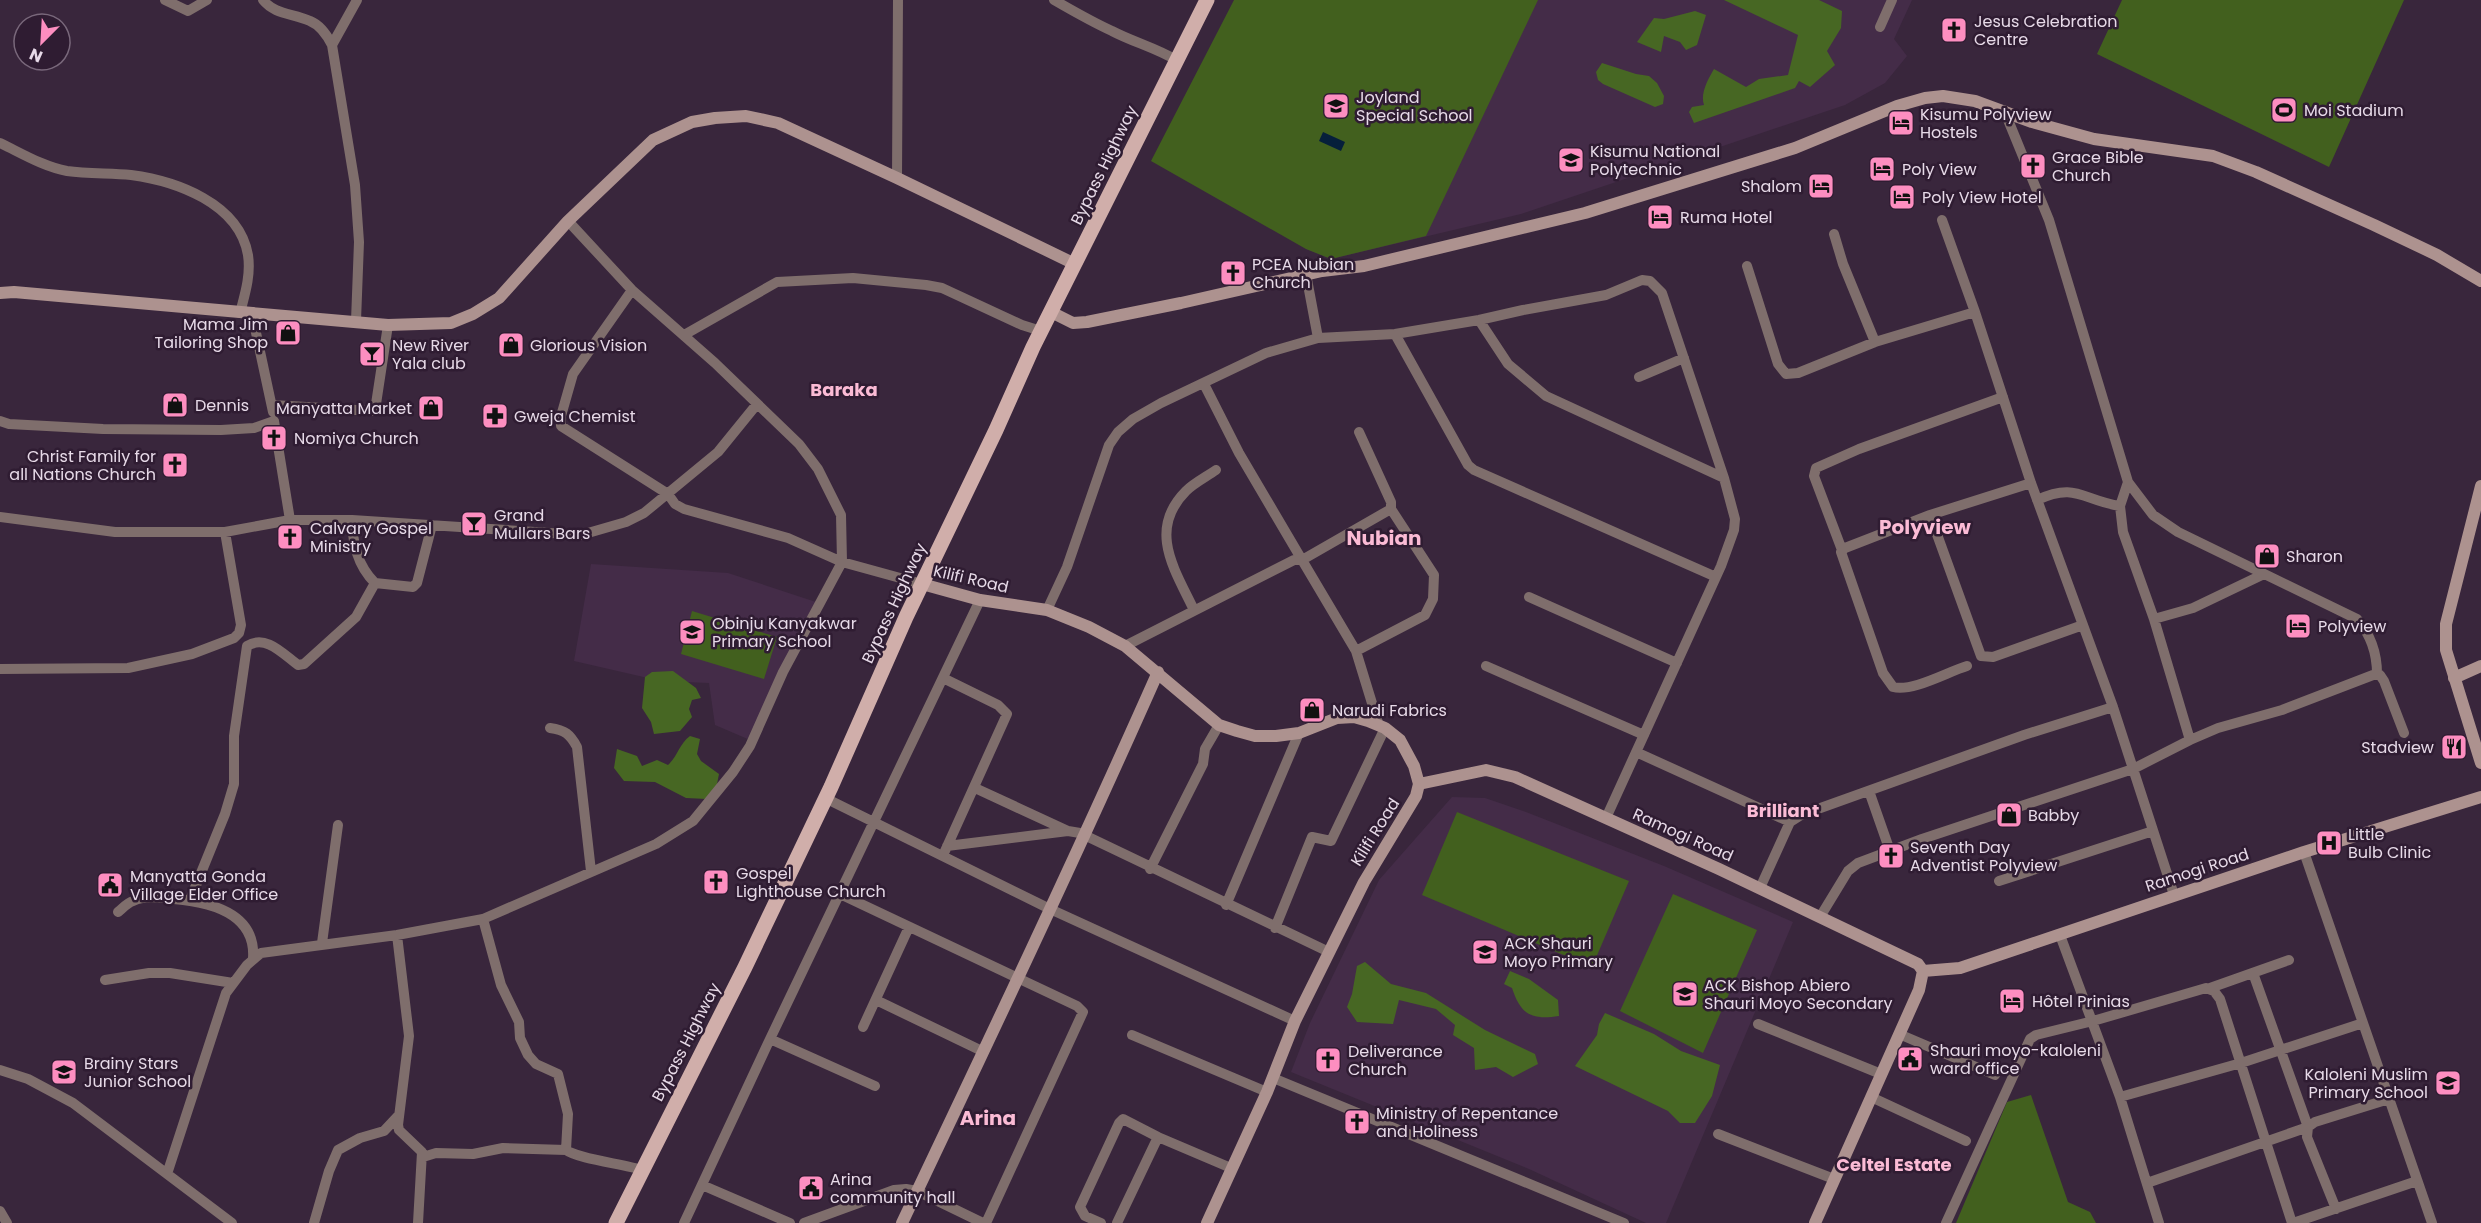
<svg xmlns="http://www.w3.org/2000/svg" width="2481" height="1223" font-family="Poppins,sans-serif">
<rect width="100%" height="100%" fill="#39263c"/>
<path fill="#442c48" d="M1255 0H1912L1894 39 1907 56 1885 83 1845 105 1521 214 1331 259 1306 249Z
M591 564 728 573 819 603 750 740 715 725 709 683 661 681 574 661Z
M1452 797 1485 798 1526 812 1664 866 1793 922 1666 1223H1646L1529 1169 1291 1072 1310 1023 1379 880Z"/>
<path fill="#42601e" d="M1234 0H1538L1426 236 1331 259 1306 249 1151 161Z
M2122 0H2404L2329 167 2097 54Z
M692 611 777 637 764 679 681 654Z
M1457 812 1629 881 1592 967 1422 895Z
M1673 894 1757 930 1703 1053 1620 1011Z
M2031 1095 2068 1202 2090 1212 2096 1223H1956L2007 1102Z"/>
<path fill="#476723" d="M1724 0H1819L1842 11 1841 28 1827 51 1835 65 1810 87 1799 81 1795 88 1694 123 1689 112 1692 107 1704 105C1700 94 1708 79 1714 69L1746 87 1759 79 1788 75 1798 35Z
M1695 11 1706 15 1697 45 1686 50 1680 42 1664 36 1661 52 1637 42 1654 18 1664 19Z
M1602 63 1636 74 1649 76 1657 83 1664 96 1663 104 1655 107 1603 84 1598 80 1596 72Z
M673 671 696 688 701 698 692 700 689 709 692 717 680 731 654 734 651 722 642 708 645 677 652 672Z
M690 736 700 739 697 754 701 761 719 774 716 789 707 799 686 798 655 782 624 781 614 768 617 749 637 756 642 766 657 760 668 765C678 756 679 744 690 736Z
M1365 962 1391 984 1426 993 1485 1030 1535 1054 1538 1064 1513 1077 1496 1067 1475 1070 1474 1048 1453 1035 1455 1025 1436 1009 1399 1000 1393 1024 1357 1022 1347 1007 1352 994 1357 966Z
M1510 971 1529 979 1558 1000 1559 1016C1531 1020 1521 1015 1512 988L1504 984Z
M1605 1013 1654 1034 1681 1051 1720 1065 1712 1096 1695 1123H1680L1668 1111 1575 1066 1597 1035 1599 1024Z"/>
<path fill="#061f3b" d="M1323 132 1345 142 1341 151 1319 141Z"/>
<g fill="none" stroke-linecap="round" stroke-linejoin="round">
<path stroke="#7f6e6c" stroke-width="10" d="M165 0 188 11 207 0
M263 0C275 15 293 13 310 21 320 25 327 35 332 45L355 185 359 242 356 321
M1054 0C1073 11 1092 22 1112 31 1133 42 1156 48 1176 60
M1880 27 1892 0
M332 45 357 0
M2004 110 2049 220 2128 482 2153 515 2178 532 2357 619C2371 635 2377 653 2377 674
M0 143C21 153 44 167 67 171 88 174 110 173 131 175 176 181 239 203 248 255 251 275 245 294 240 313
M897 178 898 0
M1942 220 1975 312 2031 483 2113 707
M1834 234 1843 264 1875 342
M1747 266 1778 364 1786 374 1798 373 1875 342 1975 312
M1306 274 1318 338 1395 334 1479 320 1523 310 1606 295 1642 280 1650 281 1662 293 1724 478 1735 519 1734 530 1721 566 1606 818
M632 290 573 374 561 416V426L668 494 675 504 684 509 788 538 842 562 922 584
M252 314 273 412
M1479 320 1508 364 1546 396 1724 478
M1395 334 1468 465 1474 470 1716 577
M684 335 777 282 853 278 926 285 942 288 1022 325 1041 331
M1639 377 1684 358
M1204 384 1239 453 1302 560 1391 509
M273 405 373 411 376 404 388 325
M0 421 9 424 103 429 221 430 254 428 274 421 290 520
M2128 482 2120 506 2123 532 2154 619 2190 740
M2037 500C2076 482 2082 500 2120 506
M1930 515 1981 656 1993 657 2083 625
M0 517 115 532H225L290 520H352L581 535 626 522 644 513 718 452 757 404
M352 520C353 544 357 565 375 583
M1842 550 1814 476 1816 468 1859 449 2003 397
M1529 597 1677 663
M1047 610 1067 567 1109 445 1118 432 1133 419 1161 403 1266 353 1318 338
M1194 610C1175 570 1147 530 1186 491 1194 483 1206 477 1216 470
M2154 619 2193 608 2264 574
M1125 646 1294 560H1302L1356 651 1379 726
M1356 651 1425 615 1433 599 1434 575 1391 509V502L1359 432
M1486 666 1644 735
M1967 666C1947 672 1913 692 1893 687L1883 673 1841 552 1845 548 1930 515 2031 483
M0 669 128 668 192 654 234 638 239 633 241 625 225 532
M943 678 998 705 1007 714 945 851
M550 728C565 730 570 734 577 747L591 871
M1636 752 1790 822
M975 788 1068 831
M1869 791 1890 851
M825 798 1050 909 1295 1021
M947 846 1068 831 1080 833 1329 952
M2304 852 2432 1223
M1150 869 1203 764 1205 749 1219 725
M1999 881 2153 831
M1760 888 1790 822 1801 815 2024 735 2113 707 2174 895
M840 894 1077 1006 1083 1012 986 1223
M190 900 225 814 234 784V736L247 646C266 634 283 654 298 665L304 664 356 617 375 583 413 587 417 583 432 525
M1226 905 1299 733
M118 912C123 908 127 903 133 901 145 895 161 897 174 899 210 902 256 913 253 958
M1820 917 1848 871 1858 863 1922 839 2133 769 2190 740 2218 728 2282 710 2373 675H2380L2384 681 2404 733
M483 919 501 985 519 1022 520 1038 528 1055 536 1064 558 1074 568 1114 566 1150C578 1159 624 1164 642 1170
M1275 928 1312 837 1331 841 1385 728
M397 935 409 1036 398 1125 399 1130 422 1152 418 1223
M2060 935 2120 1097 2159 1223
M322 943 338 825
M105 980 149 973H170L233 983
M2210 988 2289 960
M876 1000 982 1051
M1758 1024 1881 1074
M863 1027 909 927
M1899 1034 1995 1075
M1132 1035 1267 1092
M770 1039 875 1086
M0 1070 28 1079 73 1103 232 1223
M1273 1078 1624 1223
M1871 1097 1966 1141
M2120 1097 2241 1063 2363 1023
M1718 1134 1834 1179
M423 1157 436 1153 473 1154 503 1148 566 1150
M167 1174 226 993 247 965 261 953 397 935 483 919 656 844 693 821 733 772 750 746 783 672 842 562 841 515 818 469 799 444 715 363 632 290 568 221
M2147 1183 2308 1127 2253 973
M702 1185 790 1223
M2336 1209 2307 1137 2308 1127 2315 1122 2389 1099
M0 1211 7 1223
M314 1223 329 1171 338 1150 360 1138 384 1131 399 1115
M684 1223 770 1039 980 600
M804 1223 894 1190 906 1189 917 1191 983 1223
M1101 1223 1085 1216 1080 1207 1119 1123 1123 1119 1158 1137 1231 1168
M1117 1223 1158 1137
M1946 1223 2030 1039 2036 1035 2093 1021 2206 988 2214 991 2220 999 2292 1223
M2293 1223 2417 1181"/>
<path stroke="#ad928f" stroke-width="12" d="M0 293 14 292 388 325 451 323 473 314 499 298 568 221 653 140 692 122 715 118 746 116 778 123 897 178 1075 264
M1051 312 1073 323 1087 322 1181 303 1322 271 1364 266 1585 213 1795 148 1897 106 1925 98 1943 96 1975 101 2032 122 2094 139 2213 156 2256 172 2374 225 2437 255 2481 281
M2481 486 2446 624V650L2481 763
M922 584 980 600 1047 610 1089 627 1125 646 1219 725 1237 731 1255 736H1276L1299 733 1337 718 1354 717 1368 721 1385 728 1400 740 1414 766 1419 784 1416 796 1364 882 1295 1021 1267 1092 1207 1223
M2454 678 2481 666
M1419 784 1486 770 1515 777 1719 869 1918 964 1923 971 1960 968 2304 852 2481 797
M902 1223C989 1040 1076 857 1158 672
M1815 1223 1919 990 1923 971"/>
<path stroke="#d0aeaa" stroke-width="15" d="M616 1223 745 967 831 787 906 617 996 430 1033 347 1207 0"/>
</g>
<defs>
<symbol id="church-square" viewBox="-11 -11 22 22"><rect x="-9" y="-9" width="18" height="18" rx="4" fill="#fd8ec0" stroke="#2f1c32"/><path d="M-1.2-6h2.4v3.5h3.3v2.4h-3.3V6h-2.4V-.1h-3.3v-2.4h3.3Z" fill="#111"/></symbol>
<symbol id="school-square" viewBox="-11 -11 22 22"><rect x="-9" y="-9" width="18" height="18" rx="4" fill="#fd8ec0" stroke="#2f1c32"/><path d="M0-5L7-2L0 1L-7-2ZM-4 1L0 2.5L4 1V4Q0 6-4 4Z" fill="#111"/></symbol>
<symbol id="stadium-square" viewBox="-11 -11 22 22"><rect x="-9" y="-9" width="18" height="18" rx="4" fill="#fd8ec0" stroke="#2f1c32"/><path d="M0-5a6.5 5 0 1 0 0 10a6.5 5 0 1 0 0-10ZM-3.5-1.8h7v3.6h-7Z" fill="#111"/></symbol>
<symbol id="hotel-square" viewBox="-11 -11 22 22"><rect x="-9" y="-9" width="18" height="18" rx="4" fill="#fd8ec0" stroke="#2f1c32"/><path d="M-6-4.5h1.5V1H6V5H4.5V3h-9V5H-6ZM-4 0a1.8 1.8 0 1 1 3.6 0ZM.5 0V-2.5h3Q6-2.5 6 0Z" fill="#111"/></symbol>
<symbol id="university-square" viewBox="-11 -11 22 22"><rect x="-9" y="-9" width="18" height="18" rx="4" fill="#fd8ec0" stroke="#2f1c32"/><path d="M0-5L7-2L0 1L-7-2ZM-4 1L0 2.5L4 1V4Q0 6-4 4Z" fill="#111"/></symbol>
<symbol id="shop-square" viewBox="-11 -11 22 22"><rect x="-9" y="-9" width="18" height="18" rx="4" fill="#fd8ec0" stroke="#2f1c32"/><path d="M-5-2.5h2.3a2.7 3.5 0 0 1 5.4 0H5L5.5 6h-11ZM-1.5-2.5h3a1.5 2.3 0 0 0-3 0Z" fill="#111"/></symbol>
<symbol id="bar-square" viewBox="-11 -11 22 22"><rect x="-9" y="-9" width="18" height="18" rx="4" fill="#fd8ec0" stroke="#2f1c32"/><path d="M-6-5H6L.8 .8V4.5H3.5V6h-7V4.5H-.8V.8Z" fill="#111"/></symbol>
<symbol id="pharmacy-square" viewBox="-11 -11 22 22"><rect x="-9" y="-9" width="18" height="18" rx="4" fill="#fd8ec0" stroke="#2f1c32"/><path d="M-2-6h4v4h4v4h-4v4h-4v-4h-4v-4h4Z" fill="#111"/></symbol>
<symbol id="restaurant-square" viewBox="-11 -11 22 22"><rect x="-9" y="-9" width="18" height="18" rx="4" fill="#fd8ec0" stroke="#2f1c32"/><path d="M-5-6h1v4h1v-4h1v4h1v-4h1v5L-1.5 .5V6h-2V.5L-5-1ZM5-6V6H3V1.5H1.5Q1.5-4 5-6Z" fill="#111"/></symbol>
<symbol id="hospital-square" viewBox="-11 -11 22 22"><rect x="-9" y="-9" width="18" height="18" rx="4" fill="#fd8ec0" stroke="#2f1c32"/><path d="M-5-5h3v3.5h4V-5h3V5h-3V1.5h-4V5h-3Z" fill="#111"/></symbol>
<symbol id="civic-square" viewBox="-11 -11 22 22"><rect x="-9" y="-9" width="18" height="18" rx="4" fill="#fd8ec0" stroke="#2f1c32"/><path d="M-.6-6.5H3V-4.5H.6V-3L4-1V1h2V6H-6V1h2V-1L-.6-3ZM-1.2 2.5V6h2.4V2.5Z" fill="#111"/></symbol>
</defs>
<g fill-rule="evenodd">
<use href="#church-square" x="1939" y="15" width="30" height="30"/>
<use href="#school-square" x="1321" y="91" width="30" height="30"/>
<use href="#stadium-square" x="2269" y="95" width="30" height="30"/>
<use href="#hotel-square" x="1886" y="108" width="30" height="30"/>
<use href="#university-square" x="1556" y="145" width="30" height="30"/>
<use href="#church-square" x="2018" y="151" width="30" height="30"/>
<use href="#hotel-square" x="1867" y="154" width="30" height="30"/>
<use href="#hotel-square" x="1806" y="171" width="30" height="30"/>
<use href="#hotel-square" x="1887" y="182" width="30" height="30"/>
<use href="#hotel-square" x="1645" y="202" width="30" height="30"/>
<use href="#church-square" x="1218" y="258" width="30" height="30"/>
<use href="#shop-square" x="273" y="318" width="30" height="30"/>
<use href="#shop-square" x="496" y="330" width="30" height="30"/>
<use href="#bar-square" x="357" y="339" width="30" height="30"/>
<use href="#shop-square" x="160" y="390" width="30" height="30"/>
<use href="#shop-square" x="416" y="393" width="30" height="30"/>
<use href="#pharmacy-square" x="480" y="401" width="30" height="30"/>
<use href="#church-square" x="259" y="423" width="30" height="30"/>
<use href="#church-square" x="160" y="450" width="30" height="30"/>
<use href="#bar-square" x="459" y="509" width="30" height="30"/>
<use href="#church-square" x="275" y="522" width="30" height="30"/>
<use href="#shop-square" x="2252" y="541" width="30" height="30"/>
<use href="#hotel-square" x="2283" y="611" width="30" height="30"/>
<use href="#school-square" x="677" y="617" width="30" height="30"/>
<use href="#shop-square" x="1297" y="695" width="30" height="30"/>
<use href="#restaurant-square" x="2439" y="732" width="30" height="30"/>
<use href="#shop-square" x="1994" y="800" width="30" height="30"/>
<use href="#hospital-square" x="2314" y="828" width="30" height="30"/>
<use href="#church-square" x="1876" y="841" width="30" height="30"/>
<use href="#church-square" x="701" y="867" width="30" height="30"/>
<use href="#civic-square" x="95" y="870" width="30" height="30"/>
<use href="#school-square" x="1470" y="937" width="30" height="30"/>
<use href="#school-square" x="1670" y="979" width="30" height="30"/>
<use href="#hotel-square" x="1997" y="986" width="30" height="30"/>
<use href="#civic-square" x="1895" y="1044" width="30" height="30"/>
<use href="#church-square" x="1313" y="1045" width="30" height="30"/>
<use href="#school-square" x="49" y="1057" width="30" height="30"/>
<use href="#school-square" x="2433" y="1068" width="30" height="30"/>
<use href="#church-square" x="1342" y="1107" width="30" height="30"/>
<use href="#civic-square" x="796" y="1173" width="30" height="30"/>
</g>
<g text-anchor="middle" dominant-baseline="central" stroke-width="5" stroke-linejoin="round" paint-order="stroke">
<g font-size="16" fill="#e7dae8" stroke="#2f1c32" text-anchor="start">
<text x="1974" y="21">Jesus Celebration<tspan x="1974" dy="18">Centre</tspan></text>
<text x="1356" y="97">Joyland<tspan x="1356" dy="18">Special School</tspan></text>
<text x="2304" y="110">Moi Stadium</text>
<text x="1920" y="114">Kisumu Polyview<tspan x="1920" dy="18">Hostels</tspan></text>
<text x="1590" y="151">Kisumu National<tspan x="1590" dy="18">Polytechnic</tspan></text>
<text x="2052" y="157">Grace Bible<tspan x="2052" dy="18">Church</tspan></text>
<text x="1902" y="169">Poly View</text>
<text x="1802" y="186" text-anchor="end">Shalom</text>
<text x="1922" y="197">Poly View Hotel</text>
<text x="1680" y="217">Ruma Hotel</text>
<text x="1252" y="264">PCEA Nubian<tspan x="1252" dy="18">Church</tspan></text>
<text x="268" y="324" text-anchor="end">Mama Jim<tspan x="268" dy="18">Tailoring Shop</tspan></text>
<text x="392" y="345">New River<tspan x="392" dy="18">Yala club</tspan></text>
<text x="530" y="345">Glorious Vision</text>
<text x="195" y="405">Dennis</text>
<text x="412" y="408" text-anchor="end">Manyatta Market</text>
<text x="514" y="416">Gweja Chemist</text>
<text x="294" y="438">Nomiya Church</text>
<text x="156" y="456" text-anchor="end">Christ Family for<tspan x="156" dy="18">all Nations Church</tspan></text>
<text x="494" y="515">Grand<tspan x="494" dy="18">Mullars Bars</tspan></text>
<text x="310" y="528">Calvary Gospel<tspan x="310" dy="18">Ministry</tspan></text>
<text x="2286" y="556">Sharon</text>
<text x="712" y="623">Obinju Kanyakwar<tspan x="712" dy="18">Primary School</tspan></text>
<text x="2318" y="626">Polyview</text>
<text x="1332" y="710">Narudi Fabrics</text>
<text x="2434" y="747" text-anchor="end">Stadview</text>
<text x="2028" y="815">Babby</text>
<text x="2348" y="834">Little<tspan x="2348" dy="18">Bulb Clinic</tspan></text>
<text x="1910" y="847">Seventh Day<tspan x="1910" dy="18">Adventist Polyview</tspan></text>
<text x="736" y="873">Gospel<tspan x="736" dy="18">Lighthouse Church</tspan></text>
<text x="130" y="876">Manyatta Gonda<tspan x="130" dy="18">Village Elder Office</tspan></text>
<text x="1504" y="943">ACK Shauri<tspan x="1504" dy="18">Moyo Primary</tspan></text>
<text x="1704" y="985">ACK Bishop Abiero<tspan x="1704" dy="18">Shauri Moyo Secondary</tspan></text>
<text x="2032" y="1001">Hôtel Prinias</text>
<text x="1930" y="1050">Shauri moyo-kaloleni<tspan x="1930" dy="18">ward office</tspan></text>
<text x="1348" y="1051">Deliverance<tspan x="1348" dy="18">Church</tspan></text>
<text x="84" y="1063">Brainy Stars<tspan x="84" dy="18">Junior School</tspan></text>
<text x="2428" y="1074" text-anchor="end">Kaloleni Muslim<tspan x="2428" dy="18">Primary School</tspan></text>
<text x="1376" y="1113">Ministry of Repentance<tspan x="1376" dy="18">and Holiness</tspan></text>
<text x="830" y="1179">Arina<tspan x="830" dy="18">community hall</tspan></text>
</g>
<g font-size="16" fill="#e7dae8" stroke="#2f1c32">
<text transform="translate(1104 165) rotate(-64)">Bypass Highway</text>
<text transform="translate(971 579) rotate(13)">Kilifi Road</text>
<text transform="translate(894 603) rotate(-65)">Bypass Highway</text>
<text transform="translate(1375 832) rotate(-58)">Kilifi Road</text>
<text transform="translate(1683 835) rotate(24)">Ramogi Road</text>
<text transform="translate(2197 870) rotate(-18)">Ramogi Road</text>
<text transform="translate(686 1042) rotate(-63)">Bypass Highway</text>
</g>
<g font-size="18" font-weight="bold" fill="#fbbbd5" stroke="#2f1c32">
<text x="844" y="389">Baraka</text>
<text x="1783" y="810">Brilliant</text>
<text x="1894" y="1164">Celtel Estate</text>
</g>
<g font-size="20" font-weight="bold" fill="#fbbbd5" stroke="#2f1c32">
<text x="1925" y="527">Polyview</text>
<text x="1384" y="538">Nubian</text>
<text x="988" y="1118">Arina</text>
</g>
</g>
<g transform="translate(42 42) rotate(204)"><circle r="28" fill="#2f1c32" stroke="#79687b" stroke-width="1.5"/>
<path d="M0-4.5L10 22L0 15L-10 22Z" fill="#fd8ec0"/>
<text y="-9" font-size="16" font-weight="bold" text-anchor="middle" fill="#e7dae8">N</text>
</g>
</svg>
